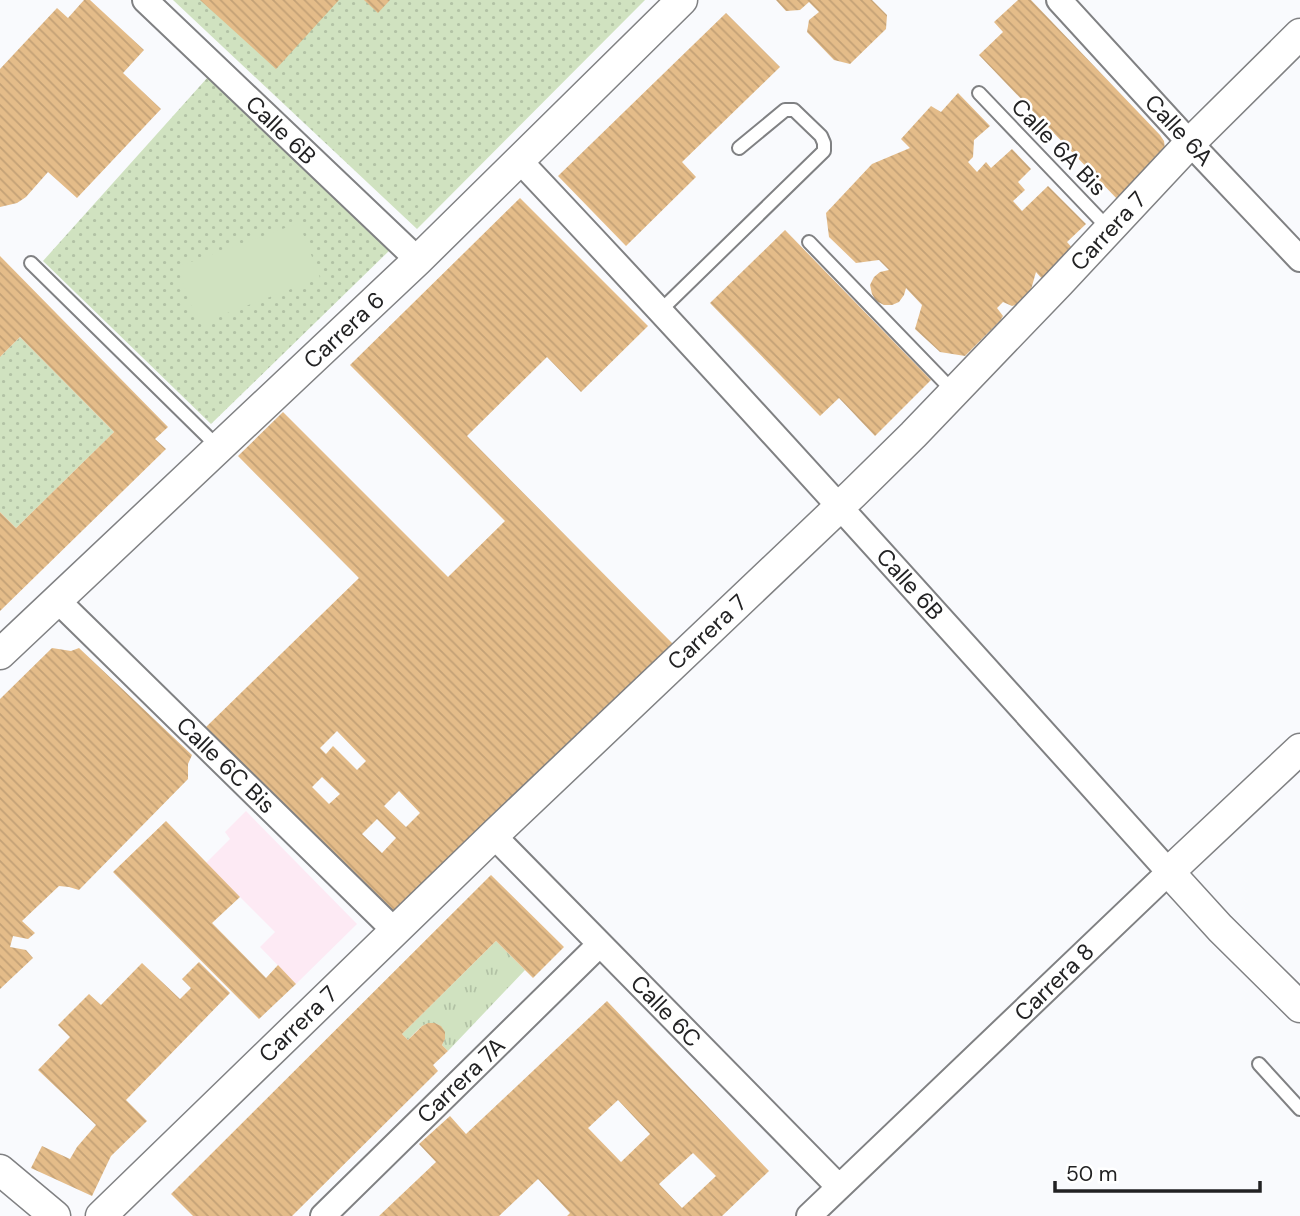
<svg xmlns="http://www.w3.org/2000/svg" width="1300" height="1216" font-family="'DM Sans',sans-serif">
<defs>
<pattern id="grass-tufts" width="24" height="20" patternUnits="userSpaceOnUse" patternTransform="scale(1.75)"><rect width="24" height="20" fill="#d0e2c0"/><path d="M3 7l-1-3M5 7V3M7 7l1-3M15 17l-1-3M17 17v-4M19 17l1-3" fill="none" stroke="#b2c2a5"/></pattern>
<pattern id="park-dots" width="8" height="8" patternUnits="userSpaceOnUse" patternTransform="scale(1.75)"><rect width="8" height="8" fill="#d0e2c0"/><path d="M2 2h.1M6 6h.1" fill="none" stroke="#b2c2a5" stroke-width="1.8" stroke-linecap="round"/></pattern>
<pattern id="building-back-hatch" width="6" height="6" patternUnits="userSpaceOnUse" patternTransform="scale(1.75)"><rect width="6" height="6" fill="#e4bc89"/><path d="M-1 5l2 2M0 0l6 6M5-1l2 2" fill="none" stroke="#c3a176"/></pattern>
</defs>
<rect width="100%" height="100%" fill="#f9fafd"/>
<path fill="#fdeaf4" d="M246 811 357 924 296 984 260 947 275 932 206 863 230 839 225 832Z"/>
<path fill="url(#grass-tufts)" d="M496 941 525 970 448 1051 442 1045C449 1034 441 1019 426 1024 419 1027 413 1035 408 1040L402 1034Z"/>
<path fill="url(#park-dots)" d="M173 0H645L417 229Z
M208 77 392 248 211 424 43 261Z
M20 337 114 432 16 528 0 512V357Z"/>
<path fill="#d0e2c0" d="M299 223 320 278 198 324 177 267Z"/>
<path fill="url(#building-back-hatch)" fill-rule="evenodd" d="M84 0H90L144 50 123 73 161 109 77 198 48 172 26 197 17 203 0 207V69L57 8 68 18Z
M200 0H339L276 69Z
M364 0H390L378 13Z
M776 0H872L887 15 886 29 850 64 834 60 807 32 809 20 819 12 809 2 800 10 786 11Z
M1018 0H1031L1160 135 1164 141 1165 149 1119 201 979 55 1003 32 994 22Z
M726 13 780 67 682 162 696 177 626 246 558 176Z
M958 93 990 126 974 140 973 157 968 162 977 172 986 162 991 168 1012 149 1031 169 1018 182 1025 190 1013 201 1022 211 1048 186 1086 224 1067 242 1074 250 1044 281 1036 272 1030 293 1019 304 1012 306 1003 302 997 308 1003 316 1000 321 965 356 940 352 915 329 922 305 906 288 904 295 899 302 892 305H884L876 301 872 294 870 285 874 277 880 272 889 270 879 260 856 263 829 237 826 213 872 164 910 148 901 139 931 106 941 112Z
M520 198 648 326 581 392 547 357 467 436 673 644 395 916 206 727 359 578 238 456 283 412 448 577 505 521 350 365ZM337 731 366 761 357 770 333 746 326 754 320 748ZM322 777 340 794 329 804 312 787ZM399 791 420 813 406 827 384 806ZM377 819 396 838 382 853 362 834Z
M785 230 931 380 875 436 839 398 820 416 710 303Z
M0 256 168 427 155 439 166 449 0 611V512L16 528 114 432 20 337 0 357Z
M52 648 71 651 79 648 192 755 188 764V779L79 890 69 887 59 886 22 921 35 933 28 939 13 936 10 947 26 950 33 958 0 989V699Z
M166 821 240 897 212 923 266 978 278 965 296 984 259 1019 113 872Z
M491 875 564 947 533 978 496 941 402 1034 408 1040 422 1026 428 1023H435L441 1026 445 1032V1039L442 1045 448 1051 433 1065 438 1071 292 1216H193L171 1194Z
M199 962 230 993 126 1100 147 1121 111 1156 92 1196 31 1168 42 1146 70 1159 77 1147 96 1125 38 1070 70 1037 58 1025 89 994 101 1005 142 963 180 999 191 988 182 979Z
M607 1001 769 1171 722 1216H567L570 1213 538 1179 499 1216H379L436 1162 419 1144 450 1116 466 1134ZM618 1100 650 1134 621 1162 588 1128ZM693 1153 716 1176 682 1208 659 1184Z"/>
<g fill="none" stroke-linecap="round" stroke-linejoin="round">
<defs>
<path id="service" d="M979 93 1109 229
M809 242 953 391
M31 263 218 447
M661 310 824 151V143L821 136 794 110H785L739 148
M1259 1064 1300 1109"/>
<path id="minor" d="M145 0 418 260
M1059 0 1190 143 1300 259
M519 160C740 394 954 633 1169 872L809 1216
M57 600 395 931
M493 835 839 1187
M323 1216 600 944"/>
<path id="tertiary" d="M0 654 418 260 682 0
M1300 749 1169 872 1220 928 1300 1007
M0 1170 55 1216
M101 1216 496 833 853 494 913 435 1059 283 1190 143 1300 34"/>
</defs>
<use href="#service" stroke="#808183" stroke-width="16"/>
<use href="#minor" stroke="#808183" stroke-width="28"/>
<use href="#tertiary" stroke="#808183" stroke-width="33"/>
<use href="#service" stroke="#fff" stroke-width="12"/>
<use href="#minor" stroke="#fff" stroke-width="24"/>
<use href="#tertiary" stroke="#fff" stroke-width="30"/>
</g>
<g text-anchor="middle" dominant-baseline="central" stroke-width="5" stroke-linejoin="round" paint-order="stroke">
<g font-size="23" fill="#222223" stroke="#fff">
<text transform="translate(281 130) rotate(44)">Calle 6B</text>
<text transform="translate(1179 130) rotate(47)">Calle 6A</text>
<text transform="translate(1059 147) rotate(46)">Calle 6A Bis</text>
<text transform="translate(1108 231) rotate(-47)">Carrera 7</text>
<text transform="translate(344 330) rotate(-43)">Carrera 6</text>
<text transform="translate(910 584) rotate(48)">Calle 6B</text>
<text transform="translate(707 632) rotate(-43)">Carrera 7</text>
<text transform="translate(226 765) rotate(44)">Calle 6C Bis</text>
<text transform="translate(1054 982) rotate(-44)">Carrera 8</text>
<text transform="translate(666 1011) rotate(46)">Calle 6C</text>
<text transform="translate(298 1024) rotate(-44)">Carrera 7</text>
<text transform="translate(461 1080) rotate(-44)">Carrera 7A</text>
</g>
</g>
<path d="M1055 1181v10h205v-10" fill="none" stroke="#222223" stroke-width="3.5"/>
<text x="1066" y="1181" font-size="21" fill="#222223" stroke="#ffffff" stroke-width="5" paint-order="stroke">50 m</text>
</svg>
